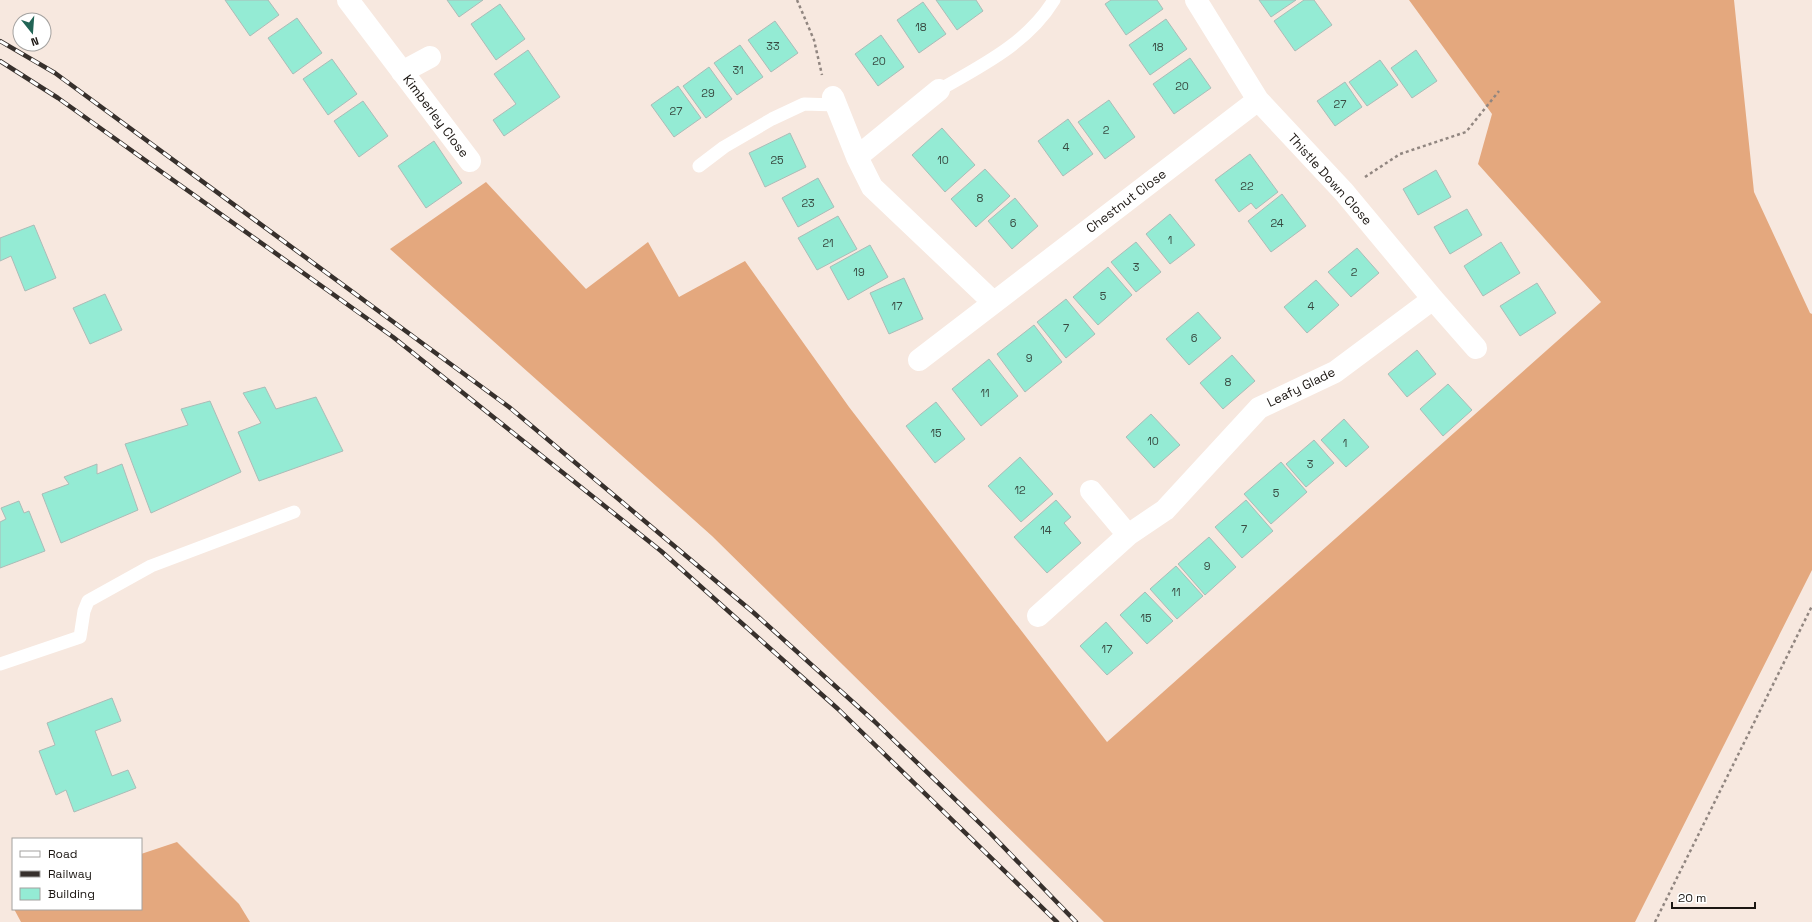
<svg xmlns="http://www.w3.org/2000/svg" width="1812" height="922" font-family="'Space Grotesk',sans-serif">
<rect width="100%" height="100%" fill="#f7e8df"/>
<path fill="#e4a87e" d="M1409 0H1734L1754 192 1810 313 1812 314V570L1635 922H1104L712 536 390 249 486 182 586 289 648 242 679 297 745 261 849 407 1107 742 1601 302 1478 164 1492 114Z
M177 842 239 904 250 922H21L14 909H141V854Z"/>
<path fill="#94ebd4" stroke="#abbcb7" d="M225 0H268L279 15 250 36Z
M447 0H483L459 17Z
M936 0H976L983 11 957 30Z
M1111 0H1157L1163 9 1126 35 1105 4Z
M1259 0H1296L1271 17Z
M1304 0H1314L1332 25 1295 51 1274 21Z
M923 2 946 34 919 53 897 20Z
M500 4 525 39 496 60 471 24Z
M297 18 322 53 293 74 268 38Z
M1166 19 1187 49 1150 75 1129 45Z
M775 21 798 53 771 72 748 40Z
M881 35 904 67 878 86 855 54Z
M740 45 763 77 737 95 714 63Z
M528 50 560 97 504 136 493 120 516 104 494 74Z
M1416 50 1437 81 1412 98 1391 68Z
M1190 58 1211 88 1174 114 1153 84Z
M332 59 357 94 328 115 303 79Z
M1380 60 1398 85 1367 106 1349 82Z
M709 67 732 99 706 118 683 86Z
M1345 82 1362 107 1335 126 1317 101Z
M678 86 701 118 674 137 651 105Z
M1109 100 1135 137 1105 159 1078 122Z
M363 101 388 136 359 157 334 121Z
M1068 119 1093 154 1063 176 1038 141Z
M942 128 975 165 945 192 912 155Z
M790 133 806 167 765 187 749 153Z
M434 141 462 183 426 208 398 166Z
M1250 154 1278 192 1256 209 1251 203 1239 212 1215 180Z
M985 169 1010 196 976 227 951 199Z
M1436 170 1451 197 1418 215 1403 189Z
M818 178 834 207 798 227 782 198Z
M1282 194 1306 226 1271 252 1248 221Z
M1015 198 1038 226 1012 249 988 221Z
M1467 209 1482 235 1450 254 1434 227Z
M1170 214 1195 245 1170 264 1146 234Z
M838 216 857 249 817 270 798 238Z
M34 225 56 278 25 291 11 256 0 261V238Z
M1136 242 1161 272 1136 292 1111 262Z
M1501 242 1520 273 1483 296 1464 266Z
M870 245 888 277 848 300 830 267Z
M1357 248 1379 273 1351 297 1328 272Z
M1108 267 1132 295 1098 325 1073 297Z
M904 278 923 319 889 334 870 293Z
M1316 280 1339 305 1307 333 1284 307Z
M1537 283 1556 313 1520 336 1500 306Z
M105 294 122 330 90 344 73 308Z
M1066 299 1095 334 1066 358 1037 322Z
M1198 312 1221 338 1189 365 1166 339Z
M1034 325 1062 362 1025 392 997 354Z
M1417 350 1436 374 1407 397 1388 374Z
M1232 355 1255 381 1223 409 1200 383Z
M989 359 1018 396 981 426 952 389Z
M1448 384 1472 410 1443 436 1420 409Z
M265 387 276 409 316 397 343 451 259 481 238 432 261 423 243 393Z
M210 401 241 472 151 513 125 444 188 425 181 409Z
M936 402 965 439 935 463 906 426Z
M1151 414 1180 445 1154 468 1126 437Z
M1344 419 1369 447 1346 467 1321 440Z
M1314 440 1334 463 1306 487 1286 464Z
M1020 457 1053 494 1021 522 988 486Z
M1281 462 1307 492 1271 524 1244 494Z
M97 464V474L122 464 138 510 61 543 42 494 69 484 64 477Z
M1056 500 1071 517 1064 523 1081 543 1047 573 1014 537Z
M1246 500 1273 531 1242 558 1215 527Z
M19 501 24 513 29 511 45 551 0 568V522L6 519 1 508Z
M1209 537 1236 567 1205 595 1178 564Z
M1176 566 1203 596 1177 619 1150 589Z
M1145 592 1173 621 1147 644 1120 615Z
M1106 622 1133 653 1107 675 1080 646Z
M112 698 121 721 95 731 112 776 128 770 136 788 74 812 66 790 56 795 39 751 55 745 47 723Z"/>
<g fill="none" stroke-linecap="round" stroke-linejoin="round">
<path stroke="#918680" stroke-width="2.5" stroke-dasharray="3 3" stroke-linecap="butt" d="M797 0 814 40 822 75
M1365 177 1400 154 1466 132 1499 91
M1655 922 1812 606"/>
<path stroke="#fff" stroke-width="13" d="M939 90C981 66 1028 43 1054 0
M699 166 724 147 772 119 804 104 836 105
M0 664 80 637 84 611 88 601 151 566 294 512"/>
<path stroke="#fff" stroke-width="22" d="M348 0 470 161
M1196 0 1258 100 1344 192 1433 299 1476 348
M402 72 430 57
M833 97 857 157 872 187 993 302
M857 157 939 90
M919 360 1258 100
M1091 491 1128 535
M1038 616 1128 535 1165 510 1259 408 1335 372 1433 299"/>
<defs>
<path id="rail" d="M0 41 55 73 509 407 754 613 874 721 991 834 1076 922
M0 61 58 98 393 337 661 551 838 709 1057 922"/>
</defs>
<use href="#rail" stroke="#37302c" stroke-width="4.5"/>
<use href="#rail" stroke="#fff" stroke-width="3" stroke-dasharray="9" stroke-linecap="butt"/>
</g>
<g text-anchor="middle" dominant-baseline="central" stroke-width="3" stroke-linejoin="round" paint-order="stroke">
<g font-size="11" fill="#394b42">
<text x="921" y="27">18</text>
<text x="773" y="46">33</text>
<text x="1158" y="47">18</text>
<text x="879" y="61">20</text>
<text x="738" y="70">31</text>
<text x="1182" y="86">20</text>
<text x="708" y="93">29</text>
<text x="1340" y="104">27</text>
<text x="676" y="111">27</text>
<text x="1106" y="130">2</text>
<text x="1066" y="147">4</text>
<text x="777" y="160">25</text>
<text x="943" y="160">10</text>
<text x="1247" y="186">22</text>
<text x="980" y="198">8</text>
<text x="808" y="203">23</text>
<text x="1013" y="223">6</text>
<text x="1277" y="223">24</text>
<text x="1170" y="240">1</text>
<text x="828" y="243">21</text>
<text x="1136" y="267">3</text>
<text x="859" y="272">19</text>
<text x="1354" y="272">2</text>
<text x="1103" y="296">5</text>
<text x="897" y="306">17</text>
<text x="1311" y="306">4</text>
<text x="1066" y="328">7</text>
<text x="1194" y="338">6</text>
<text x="1029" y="358">9</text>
<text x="1228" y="382">8</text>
<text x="985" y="393">11</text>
<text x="936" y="433">15</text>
<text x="1153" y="441">10</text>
<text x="1345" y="443">1</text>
<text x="1310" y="464">3</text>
<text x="1020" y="490">12</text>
<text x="1276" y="493">5</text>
<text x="1244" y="529">7</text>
<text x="1046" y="530">14</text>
<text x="1207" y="566">9</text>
<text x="1176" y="592">11</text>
<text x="1146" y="618">15</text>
<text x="1107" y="649">17</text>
</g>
<g font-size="13" fill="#1b1612" stroke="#fff">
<text transform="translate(436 116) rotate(53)">Kimberley Close</text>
<text transform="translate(1330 179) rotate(48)">Thistle Down Close</text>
<text transform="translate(1126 201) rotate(-37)">Chestnut Close</text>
<text transform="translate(1301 387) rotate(-26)">Leafy Glade</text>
</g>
</g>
<rect x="12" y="838" width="130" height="72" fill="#ffffff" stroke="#a4a2a0"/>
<rect x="20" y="851" width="20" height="6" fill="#ffffff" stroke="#a4a2a0"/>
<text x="48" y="858" font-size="12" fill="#1b1612">Road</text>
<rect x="20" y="871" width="20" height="6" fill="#37302c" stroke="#a4a2a0"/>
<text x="48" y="878" font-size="12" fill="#1b1612">Railway</text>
<rect x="20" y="888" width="20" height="12" fill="#94ebd4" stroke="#a4a2a0"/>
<text x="48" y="898" font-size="12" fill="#1b1612">Building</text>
<g transform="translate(32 32) rotate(163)"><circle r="19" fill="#ffffff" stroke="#a4a2a0"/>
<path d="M0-3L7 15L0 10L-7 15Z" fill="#216455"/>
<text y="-6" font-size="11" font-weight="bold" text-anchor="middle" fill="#1b1612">N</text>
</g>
<path d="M1672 902v6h83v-6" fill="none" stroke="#1b1612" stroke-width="2"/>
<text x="1678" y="902" font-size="12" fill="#1b1612" stroke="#ffffff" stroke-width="3" paint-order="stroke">20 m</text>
</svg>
